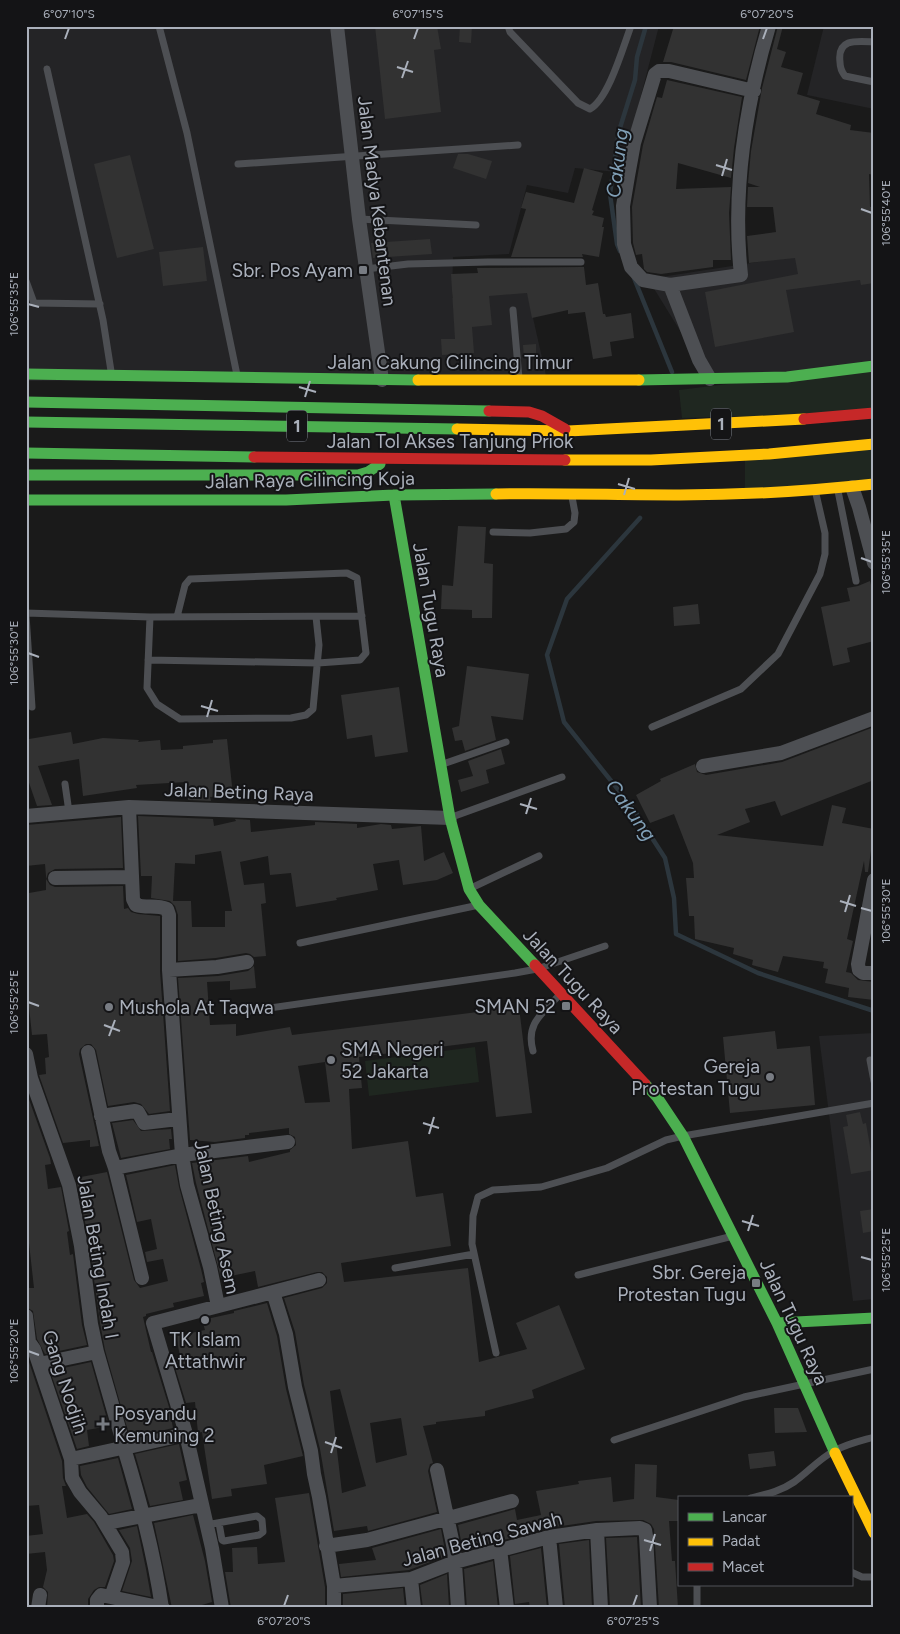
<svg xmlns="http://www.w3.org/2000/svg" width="900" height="1634" font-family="Figtree,sans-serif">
<rect width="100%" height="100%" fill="#1a1a1a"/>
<path fill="#242426" d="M26 26H659L630 138 627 173 575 168 568 193 527 185 509 254 453 257 452 298 527 291 547 380 26 381Z
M824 26H874V109L807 95Z
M874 244V366L710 379 648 279Z
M874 1033V1299L853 1301 819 1036Z"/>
<path fill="#1f2720" d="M874 366V413L682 418 679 390Z
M874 444V484L745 493V456Z
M475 1047 479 1082 369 1096 365 1061Z"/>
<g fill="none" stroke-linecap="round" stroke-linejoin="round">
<path stroke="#2c363d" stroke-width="4.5" d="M620 251 617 244 610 194 619 131 635 80 637 57 646 26
M634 278 672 372
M640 518 567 599 547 655 564 722 632 807 665 858 674 898 676 934 758 973 874 1011"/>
</g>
<path fill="#323232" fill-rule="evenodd" d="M375 26H437L441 49 434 50 441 112 385 119Z
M460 26H472L471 43 459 42Z
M674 26H760L746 80 671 62H663Z
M778 26H783L777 49 786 52 781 67 803 73 797 94 820 101 816 114 851 125 850 130 874 133V175L869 174 870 207 874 206V283L861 285 860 280 786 290 794 332 715 347 705 292 798 274 795 258 749 263 747 236 776 232 773 207H747L748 187H760L748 183 751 151 762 88Z
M667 80 742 97 734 148 731 178 678 163 676 189 731 187 729 213 731 260H713V267L661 274 647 272 644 269 642 254 636 255 633 243 632 207 643 145 657 97 662 98Z
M458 154H468L492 161 486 179 453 168Z
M130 155 154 249 117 258 94 164Z
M584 168 603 173 592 210 594 211 592 215 604 218 602 227H604L599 257 582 254 583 257H511L526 209 521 208 526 192 574 203Z
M430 239 432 254 373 258 371 243Z
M203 247 207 281 163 286 159 252Z
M581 267H584L586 285 598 283 603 314H605L606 317 631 313 634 338 610 342 612 356 593 359 585 312 568 314V310L532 318 527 293 489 296 492 325 472 327 474 353 442 355 441 339H455L451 274 478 273 477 268Z
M536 344V357L524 358 523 345Z
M458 526 486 527 484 563 493 564 492 618H472V610L441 609 442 585 453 586Z
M870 581 874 596V641L847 648 850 662 833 666 821 607 850 601 847 588 858 586Z
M698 604 700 624 674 626 673 607Z
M467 666 529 674 523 720 491 716 496 740 465 751 462 740 455 741 452 728 459 726Z
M399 687 408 752 375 757 372 735 347 739 341 695Z
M874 727V780L781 816 775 801 745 809 750 822 717 835 823 846 832 805 846 808 842 823 874 829 868 872H865L864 861 847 939 853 941 846 972 851 973 858 980 874 982V1000L848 997 849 988 825 983 828 969 823 968 824 962 783 956 778 972 752 965 753 960 733 954 734 948 695 939 694 916H689L686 878H694L693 863 674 814 650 823 636 795 661 781 660 779 695 764 697 772 706 775 782 762Z
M71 732 73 744 103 738 139 740 138 742 160 740 161 750 183 749V746L213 743V740L227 739 233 795 210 797 211 801 188 800 186 782 136 785 137 788 83 796 79 759 38 766 52 805 37 806 26 774V737L28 736 29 739Z
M501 749 505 764 486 770 489 783 461 792 458 780 473 776 468 761Z
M138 816 213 819 214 826 236 821 235 819 250 820 251 832 315 825V822L357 824V828L381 824 391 825 392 829 421 826 424 861 444 852 453 873 437 880 403 885 399 860 373 864 378 890 336 898 337 900 296 907 291 873 270 875 268 856 240 862 244 885 264 883 266 903 261 904 266 956 254 957 250 954 246 953 216 958 178 961V915L175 906 170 901 151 898 152 876H141ZM221 851 232 911H225V927H192L191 901H173L175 863 195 864V855Z
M121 817 123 868 55 869 48 873 46 879 50 885 55 887 123 886 124 909 128 908 131 912 138 914 160 916V971L170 1111 149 1114 141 1104 134 1102 108 1106 96 1050 91 1044H86L80 1049 79 1054 99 1146 90 1147V1140L63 1143 39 1075 46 1074 45 1058 49 1057 47 1034 32 1035 29 1007H26V899L29 898V893L46 890V876L45 864 26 866V825Z
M254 966 256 988 230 990V981L207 982 210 1025 236 1024V1036L290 1027 292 1035 519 1007 532 1113 496 1117 487 1041 359 1057 362 1088 349 1089 352 1149 408 1141 416 1197 443 1193 451 1246 341 1263 344 1282 468 1268 479 1362 527 1349 516 1323 559 1305 585 1369 532 1390 534 1398 485 1411V1416L436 1422V1424L423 1426 433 1463 430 1464 428 1471 437 1512 368 1531 367 1526 334 1531 320 1449 304 1385 295 1332 284 1298 322 1288 327 1283V1277L322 1272H317L258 1287 255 1271 221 1278 196 1183 192 1163 248 1156 249 1162 290 1152V1150L296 1145 295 1137 289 1134V1128L249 1133V1135H245V1138L215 1142 190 1140 178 978 218 976 248 971ZM325 1062 330 1102 305 1103 298 1066ZM340 1389 366 1486 342 1493 330 1391ZM401 1418 407 1455 376 1463 370 1423Z
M775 1031 777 1049 810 1046 815 1105 730 1113 723 1037Z
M26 1091 50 1158 51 1164 45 1165 48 1189 61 1187 69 1231 67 1232 70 1255 73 1254 82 1325 87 1345 45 1354 37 1339 33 1311 26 1307V1288H34L28 1234 26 1235Z
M860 1112 863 1124 866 1123 874 1170 851 1174 843 1127 848 1126 846 1115Z
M133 1120 141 1131 171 1129 172 1139H169L170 1149 121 1158 112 1123Z
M175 1165 179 1187 201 1269 204 1282 201 1283 204 1296 173 1303 174 1307 146 1314V1316L143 1317 151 1352H152L169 1407 173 1428 130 1438 105 1350 100 1323 90 1250 96 1249 90 1227H86L76 1178 107 1172 134 1280 140 1288 168 1281 163 1259 147 1262 145 1252 157 1249 151 1219 137 1222 126 1175Z
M874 1209V1231L863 1233 860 1211Z
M267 1303 277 1336 286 1389 303 1456 264 1465 267 1484 231 1489 232 1496 212 1499 202 1432 198 1433 195 1402 186 1403 172 1358 180 1356 176 1336 205 1330 202 1320 234 1313V1311Z
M26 1353 62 1461 63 1478 66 1486H62L67 1518 87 1514 94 1522 113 1555 114 1561 105 1587H99L94 1590 88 1599V1608H47L48 1592 43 1587 47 1570 45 1552 26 1554V1536L43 1534 39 1505 26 1506Z
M91 1362 109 1426 87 1430 89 1446 77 1449 50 1371Z
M774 1408H798L807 1432 775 1433Z
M179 1444 187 1480 179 1482 183 1500 150 1506 135 1454Z
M774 1451 776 1466 750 1469 748 1454Z
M118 1458 132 1509 109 1514 87 1487 81 1475 80 1466Z
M635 1464 657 1465 656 1497 679 1500V1521H669L672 1561H675L678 1608H659L654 1529 651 1524 643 1520 596 1521 548 1528 463 1551 458 1525 515 1509 517 1520 541 1515 536 1491 579 1484 578 1481 611 1477 613 1502 634 1499Z
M309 1493 325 1587V1608H231L225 1572H233L232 1548 257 1547 258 1564 285 1562 275 1498Z
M193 1515 205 1561 212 1602 192 1608H172L154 1523Z
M137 1526 146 1569 151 1597 122 1591 132 1561 130 1548 119 1530Z
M441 1529 446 1556 409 1570 341 1577 339 1564 376 1560 372 1548Z
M637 1537 641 1608H610L606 1538Z
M589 1540 592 1608H565L559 1544Z
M541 1548 547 1608H530L529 1602 515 1604 510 1556Z
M493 1561 498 1608H467L464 1569Z
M447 1574 449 1607 423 1608 420 1585Z
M403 1588 405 1608H343V1594Z"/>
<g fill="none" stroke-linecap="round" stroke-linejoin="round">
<path stroke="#4d4f53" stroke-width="7" d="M159 26 187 133 237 375
M508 26 510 32 578 103 590 109C609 98 623 47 631 26
M874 42C857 41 837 38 840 62 840 68 841 71 845 76L874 82
M47 69 103 320 111 371
M238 164 518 145
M359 219 476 225
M366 269 408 264 488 262H581
M26 281 34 303 100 304
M513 310 519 378
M838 491 856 581
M493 532 530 533 566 529 574 522 575 513 572 497
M26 613 150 617 362 616
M26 615 32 707
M150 617 147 688 157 704 180 719 291 718 306 715 313 709 319 645 316 617
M148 660 318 663 360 660 366 653 357 578 347 573 190 579 185 585 177 617
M652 727 741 689 778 654 820 574 825 554V533L816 494
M443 764 506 742
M65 784 69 812
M452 817 562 777
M469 889 539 856
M300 943 479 905
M249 1011 515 973 537 969 605 946
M533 1051C525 1022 544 1013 561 993
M870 1060 874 1081
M395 1268 474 1254
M578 1275 733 1236
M496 1353 472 1244 473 1216 478 1197 493 1190 541 1187 607 1168 666 1140 683 1136 874 1103
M614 1440 744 1397 874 1369
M751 1498C767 1494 781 1491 794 1482 808 1472 819 1459 834 1451 846 1444 860 1441 874 1437
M206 1525 257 1516 262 1520 263 1532 259 1535 224 1541 222 1540 219 1523
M851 1572 862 1577H874
M697 1585V1608"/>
<path stroke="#4d4f53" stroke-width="14" d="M337 26 359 219 382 380
M670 285 741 275C732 192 745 107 769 26
M710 379 699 360 670 285 643 280 631 267 624 244 623 206 628 176 634 143 655 74 659 71H669L754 91
M852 487 859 507 874 563
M703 766 781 753 874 718
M129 807 133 899 136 905C146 908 157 905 167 909L169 915V970L182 1155 187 1185 210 1267 218 1306
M26 816 129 807 450 818
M55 878 132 877
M874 880 858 964 859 970 863 973H874
M169 970 217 967 247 962
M88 1052 109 1151 115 1168 142 1278
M26 1054 31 1078 69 1185 81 1246 91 1324 97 1352 122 1439
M101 1116 135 1111 138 1112 144 1123 178 1119
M115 1168 182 1155 288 1142
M273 1292 319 1280
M26 1316 29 1342 34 1349 71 1459 72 1478 80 1492 101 1517 122 1552 123 1562 111 1597
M39 1364 97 1352
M71 1459 117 1449
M437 1470 454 1549 458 1608
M106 1523 201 1505
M597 1530 601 1608
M549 1537 556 1608
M326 1546 367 1540 512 1501
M500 1549 507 1608
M411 1579 414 1608
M334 1586 411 1579 455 1562 549 1537 597 1530 640 1528 645 1530 646 1536 650 1608
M38 1608 40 1595
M97 1608V1600L101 1595 163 1608
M162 1608C154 1553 140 1500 124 1448L186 1434
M222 1608 212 1548 186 1434 153 1323 273 1292 286 1334 295 1387 311 1451 314 1474 319 1497 334 1586V1608"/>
<path stroke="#4caf50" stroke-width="11" d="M26 374 418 380
M639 380 787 377 874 366
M26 402 489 411
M26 422 457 429
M26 453 254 457
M26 475H358L368 472 380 464
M394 495 450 818 469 889 479 905 535 965
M26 500H286L394 495 496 494
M645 1084 657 1097 683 1136 777 1323 835 1453
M777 1323 874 1318"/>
<path stroke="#ffc107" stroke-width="11" d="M418 380H639
M457 429 568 431 804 419
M565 460H651L769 454 874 444
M496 494C558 493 619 495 680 495 744 495 810 491 874 484
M835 1453 874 1533"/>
<path stroke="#c62828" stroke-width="11" d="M489 411 529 412 542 416 565 429
M804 419 874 413
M254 457 565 460
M535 965 645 1084"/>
</g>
<path fill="none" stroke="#aab0bb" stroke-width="2" d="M65 39 69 28M414 39 418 28M763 39 767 28M397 67 413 72M402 78 408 61M716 165 732 170M722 176 727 159M861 209 872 213M28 304 39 307M299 387 316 392M305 397 310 381M618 484 635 489M624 495 629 478M861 558 872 562M28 653 39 657M201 706 218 711M207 717 212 700M520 804 537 809M526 814 531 798M840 901 856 906M861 908 872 911M845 912 850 895M28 1002 39 1006M104 1025 120 1031M109 1036 115 1020M423 1123 439 1128M429 1134 434 1117M742 1221 759 1226M748 1231 753 1215M861 1257 872 1260M28 1351 39 1355M325 1442 342 1448M331 1453 336 1437M644 1540 661 1545M650 1551 655 1534M284 1606 288 1595M633 1606 637 1595"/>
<g fill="#787c83" stroke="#141416" stroke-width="2">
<rect x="358" y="265" width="10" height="10" rx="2.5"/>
<rect x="561" y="1001" width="10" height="10" rx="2.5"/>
<circle cx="109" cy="1007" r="5"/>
<circle cx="331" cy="1060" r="5"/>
<circle cx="770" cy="1077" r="5"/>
<rect x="751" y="1278" width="10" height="10" rx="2.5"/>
<circle cx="205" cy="1320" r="5"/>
<path d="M100.5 1416.5h5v5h5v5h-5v5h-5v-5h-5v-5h5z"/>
</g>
<g text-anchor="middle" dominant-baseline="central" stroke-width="4" stroke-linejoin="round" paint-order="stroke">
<g fill="#141416" stroke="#7d818a" stroke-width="1">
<rect x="711" y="408.5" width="20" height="31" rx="4"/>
<rect x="287" y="410.5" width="20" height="31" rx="4"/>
</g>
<g font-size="18" font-weight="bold" fill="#aab0bb">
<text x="721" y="424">1</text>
<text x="297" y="426">1</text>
</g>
<g font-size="19" fill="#aab0bb" stroke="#141416">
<text transform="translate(377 201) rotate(83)">Jalan Madya Kebantenan</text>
<text x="450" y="362">Jalan Cakung Cilincing Timur</text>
<text x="450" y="441">Jalan Tol Akses Tanjung Priok</text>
<text transform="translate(310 480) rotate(-1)">Jalan Raya Cilincing Koja</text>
<text transform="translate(431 610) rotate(80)">Jalan Tugu Raya</text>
<text transform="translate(239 792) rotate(2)">Jalan Beting Raya</text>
<text transform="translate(573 981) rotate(47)">Jalan Tugu Raya</text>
<text transform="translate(217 1217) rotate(78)">Jalan Beting Asem</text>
<text transform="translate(98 1257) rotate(80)">Jalan Beting Indah I</text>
<text transform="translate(794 1322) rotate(65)">Jalan Tugu Raya</text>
<text transform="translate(65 1382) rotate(72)">Gang Nodjih</text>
<text transform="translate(482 1539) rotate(-15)">Jalan Beting Sawah</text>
</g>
<g font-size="19" fill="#aab0bb" stroke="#141416" text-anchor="end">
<text x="353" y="270">Sbr. Pos Ayam</text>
<text x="556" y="1006">SMAN 52</text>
<text x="119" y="1007" text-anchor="start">Mushola At Taqwa</text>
<text x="341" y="1049" text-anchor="start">SMA Negeri<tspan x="341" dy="22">52 Jakarta</tspan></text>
<text x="760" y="1066">Gereja<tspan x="760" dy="22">Protestan Tugu</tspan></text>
<text x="746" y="1272">Sbr. Gereja<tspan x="746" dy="22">Protestan Tugu</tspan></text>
<text x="205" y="1339" text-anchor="middle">TK Islam<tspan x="205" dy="22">Attathwir</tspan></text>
<text x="114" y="1413" text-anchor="start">Posyandu<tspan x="114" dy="22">Kemuning 2</tspan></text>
</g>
<g font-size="20" font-style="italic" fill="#81a0b7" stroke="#141416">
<text transform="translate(617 163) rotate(-83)">Cakung</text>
<text transform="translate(631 810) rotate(54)">Cakung</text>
</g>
</g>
<rect width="900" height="1634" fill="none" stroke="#141416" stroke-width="55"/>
<rect x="678" y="1496" width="175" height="90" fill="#141416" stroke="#505258"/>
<rect x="688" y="1513" width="25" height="8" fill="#4caf50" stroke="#505258"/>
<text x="722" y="1522" font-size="15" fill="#aab0bb">Lancar</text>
<rect x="688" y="1538" width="25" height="8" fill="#ffc107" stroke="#505258"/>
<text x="722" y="1546" font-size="15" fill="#aab0bb">Padat</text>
<rect x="688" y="1563" width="25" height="8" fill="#c62828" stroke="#505258"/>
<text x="722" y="1572" font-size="15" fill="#aab0bb">Macet</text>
<rect x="28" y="28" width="844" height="1578" fill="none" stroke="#aab0bb" stroke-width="2"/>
<g font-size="12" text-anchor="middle" fill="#aab0bb">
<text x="69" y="18">6°07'10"S</text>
<text x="418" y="18">6°07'15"S</text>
<text x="767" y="18">6°07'20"S</text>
<text transform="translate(886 213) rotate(-90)" y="4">106°55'40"E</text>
<text transform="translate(14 304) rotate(-90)" y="4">106°55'35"E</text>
<text transform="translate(886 562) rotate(-90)" y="4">106°55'35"E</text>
<text transform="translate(14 653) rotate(-90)" y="4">106°55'30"E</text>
<text transform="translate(886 911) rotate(-90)" y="4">106°55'30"E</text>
<text transform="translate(14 1002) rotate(-90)" y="4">106°55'25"E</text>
<text transform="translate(886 1260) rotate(-90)" y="4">106°55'25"E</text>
<text transform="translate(14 1351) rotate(-90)" y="4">106°55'20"E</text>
<text x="284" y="1625">6°07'20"S</text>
<text x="633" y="1625">6°07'25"S</text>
</g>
</svg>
